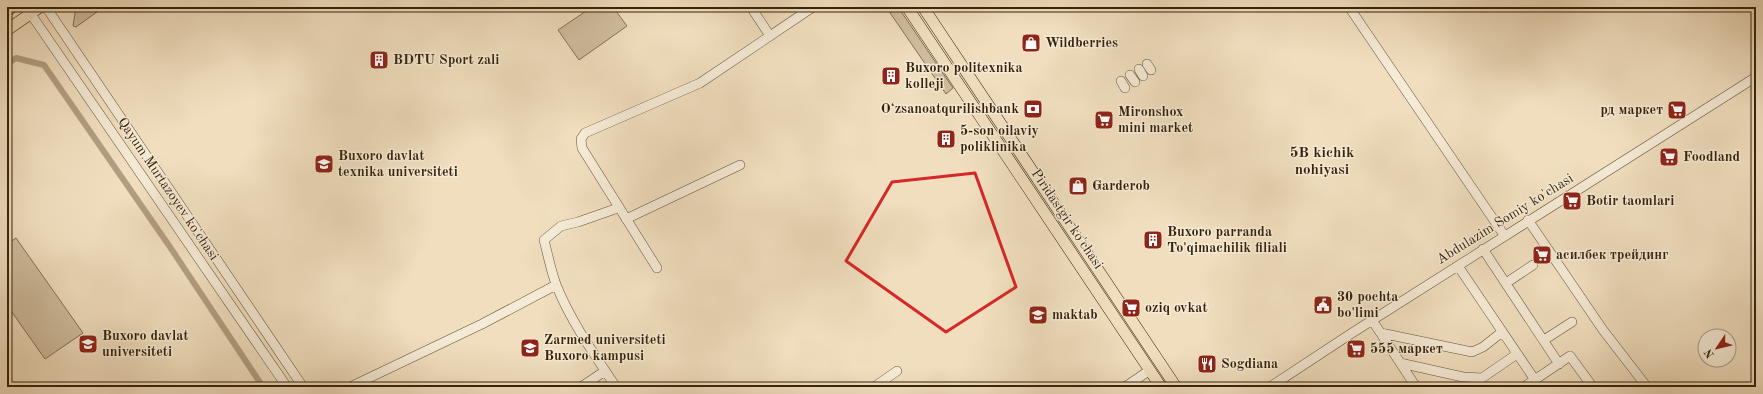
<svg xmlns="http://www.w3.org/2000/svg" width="1763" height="394" font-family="'Old Standard TT',serif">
<rect width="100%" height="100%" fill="#f0debe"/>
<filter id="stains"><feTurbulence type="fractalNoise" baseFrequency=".005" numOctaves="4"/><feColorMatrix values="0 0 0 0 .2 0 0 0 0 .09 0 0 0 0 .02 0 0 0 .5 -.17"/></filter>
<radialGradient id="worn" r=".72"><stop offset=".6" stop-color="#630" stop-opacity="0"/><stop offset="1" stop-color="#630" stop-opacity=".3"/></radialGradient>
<path fill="#d0be9f" stroke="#837054" d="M76 7H104L76 27 73 26Z
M592 7H613L627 26 579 60 558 30Z
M886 7H898L953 88 946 94Z
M16 238 83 333 45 359 7 305V244Z"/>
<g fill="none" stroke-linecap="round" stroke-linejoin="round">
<path stroke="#b19e81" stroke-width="6" d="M7 64 16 58 44 65 170 247 263 387"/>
<defs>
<path id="minor" d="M26 7 287 387
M46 7 303 387
M751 7 770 36
M1349 7 1504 235
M1147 64 1151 70
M1139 69 1143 76
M1130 75 1135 82
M1121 81 1125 88
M626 219 740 165
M1528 220 1603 330 1647 387
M1483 249 1559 364
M1458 266 1535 380
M657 268 582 148 581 139 585 133 700 83 813 7
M1506 283 1533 265
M1372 320 1416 387
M1381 333 1472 352 1483 347 1502 332
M1544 340 1572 322
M1400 363 1463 377 1482 378 1517 354
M350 387 482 324 556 285
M581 387 605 371
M616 387C594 354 572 323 557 287 551 272 548 255 544 240L561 226 578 222 618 208
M874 387 897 371
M1125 387 1150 370
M1270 387 1352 333 1756 77
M1524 387 1570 356 1592 386"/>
<path id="major" d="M907 7 1161 387
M923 7 1176 387
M7 11 12 7
M7 30 40 7"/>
</defs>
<use href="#minor" stroke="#645237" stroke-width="10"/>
<use href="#major" stroke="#36230a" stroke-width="12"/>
<use href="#minor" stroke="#f5ead5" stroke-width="9"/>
<use href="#major" stroke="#f0debe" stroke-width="11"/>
</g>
<path fill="none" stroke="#d62828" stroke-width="3" stroke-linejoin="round" d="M975 173 1016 287 946 332 846 261 892 182Z"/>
<defs>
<symbol id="shop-square" viewBox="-11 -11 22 22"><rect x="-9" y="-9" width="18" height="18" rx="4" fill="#8f2418" stroke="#f5ead5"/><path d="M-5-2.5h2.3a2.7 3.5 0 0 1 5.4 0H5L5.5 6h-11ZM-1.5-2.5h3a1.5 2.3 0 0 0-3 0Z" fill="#fff"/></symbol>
<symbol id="building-square" viewBox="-11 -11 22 22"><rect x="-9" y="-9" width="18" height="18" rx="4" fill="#8f2418" stroke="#f5ead5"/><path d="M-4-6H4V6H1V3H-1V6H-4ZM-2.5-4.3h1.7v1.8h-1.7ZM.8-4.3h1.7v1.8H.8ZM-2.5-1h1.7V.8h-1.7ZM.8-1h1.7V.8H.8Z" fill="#fff"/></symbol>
<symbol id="bank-square" viewBox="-11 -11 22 22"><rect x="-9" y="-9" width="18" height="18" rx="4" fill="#8f2418" stroke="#f5ead5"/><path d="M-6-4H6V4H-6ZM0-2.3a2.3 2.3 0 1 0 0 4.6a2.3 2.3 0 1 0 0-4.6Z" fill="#fff"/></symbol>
<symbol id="supermarket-square" viewBox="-11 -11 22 22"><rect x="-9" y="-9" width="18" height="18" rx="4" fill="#8f2418" stroke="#f5ead5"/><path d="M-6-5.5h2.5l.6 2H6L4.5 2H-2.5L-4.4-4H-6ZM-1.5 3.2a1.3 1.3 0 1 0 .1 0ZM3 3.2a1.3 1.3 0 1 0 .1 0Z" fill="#fff"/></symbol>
<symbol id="university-square" viewBox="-11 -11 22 22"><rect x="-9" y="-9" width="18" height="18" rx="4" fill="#8f2418" stroke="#f5ead5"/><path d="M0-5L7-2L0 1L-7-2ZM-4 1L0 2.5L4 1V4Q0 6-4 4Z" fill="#fff"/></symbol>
<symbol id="civic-square" viewBox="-11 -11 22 22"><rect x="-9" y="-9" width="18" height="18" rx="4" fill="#8f2418" stroke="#f5ead5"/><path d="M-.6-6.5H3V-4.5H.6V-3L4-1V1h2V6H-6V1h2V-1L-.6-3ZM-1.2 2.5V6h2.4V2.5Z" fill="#fff"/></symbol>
<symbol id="school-square" viewBox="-11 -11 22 22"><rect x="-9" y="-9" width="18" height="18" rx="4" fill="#8f2418" stroke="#f5ead5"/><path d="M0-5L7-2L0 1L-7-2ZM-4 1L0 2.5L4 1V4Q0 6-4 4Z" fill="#fff"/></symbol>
<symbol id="restaurant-square" viewBox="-11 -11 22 22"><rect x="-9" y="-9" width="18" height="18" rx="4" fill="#8f2418" stroke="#f5ead5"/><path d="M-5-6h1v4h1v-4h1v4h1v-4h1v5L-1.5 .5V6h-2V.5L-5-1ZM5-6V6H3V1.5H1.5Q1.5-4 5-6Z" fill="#fff"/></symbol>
</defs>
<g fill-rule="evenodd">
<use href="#shop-square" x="1020" y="32" width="22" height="22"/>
<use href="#building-square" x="368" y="49" width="22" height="22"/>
<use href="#building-square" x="880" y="65" width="22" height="22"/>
<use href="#bank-square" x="1022" y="98" width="22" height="22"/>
<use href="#supermarket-square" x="1666" y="99" width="22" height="22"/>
<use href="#supermarket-square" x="1093" y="109" width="22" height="22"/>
<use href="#building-square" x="935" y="128" width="22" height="22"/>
<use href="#supermarket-square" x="1658" y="146" width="22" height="22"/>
<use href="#university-square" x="313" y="153" width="22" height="22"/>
<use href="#shop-square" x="1067" y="175" width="22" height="22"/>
<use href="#supermarket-square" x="1561" y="190" width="22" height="22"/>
<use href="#building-square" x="1142" y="229" width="22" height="22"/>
<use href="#supermarket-square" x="1531" y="244" width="22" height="22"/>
<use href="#civic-square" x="1312" y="294" width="22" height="22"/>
<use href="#supermarket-square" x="1120" y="297" width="22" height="22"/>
<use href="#school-square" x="1027" y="304" width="22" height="22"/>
<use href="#university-square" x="77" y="333" width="22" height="22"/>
<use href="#university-square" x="519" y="337" width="22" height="22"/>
<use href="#supermarket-square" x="1345" y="338" width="22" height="22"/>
<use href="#restaurant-square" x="1196" y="353" width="22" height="22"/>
</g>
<g text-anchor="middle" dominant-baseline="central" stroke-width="3" stroke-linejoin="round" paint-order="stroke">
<g font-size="14" font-weight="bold" fill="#36230a" stroke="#f5ead5" text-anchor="start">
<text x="1045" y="43">Wildberries</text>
<text x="393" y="60">BDTU Sport zali</text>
<text x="905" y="68">Buxoro politexnika<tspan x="905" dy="16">kolleji</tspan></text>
<text x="1019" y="109" text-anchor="end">Oʻzsanoatqurilishbank</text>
<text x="1663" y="110" text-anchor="end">рд маркет</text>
<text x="1118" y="112">Mironshox<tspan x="1118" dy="16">mini market</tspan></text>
<text x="960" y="131">5-son oilaviy<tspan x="960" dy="16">poliklinika</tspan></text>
<text x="338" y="156">Buxoro davlat<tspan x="338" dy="16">texnika universiteti</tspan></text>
<text x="1683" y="157">Foodland</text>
<text x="1092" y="186">Garderob</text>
<text x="1586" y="201">Botir taomlari</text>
<text x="1167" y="232">Buxoro parranda<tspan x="1167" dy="16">To'qimachilik filiali</tspan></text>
<text x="1556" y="255">асилбек трейдинг</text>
<text x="1337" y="297">30 pochta<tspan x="1337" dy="16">bo'limi</tspan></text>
<text x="1145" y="308">oziq ovkat</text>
<text x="1052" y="315">maktab</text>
<text x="102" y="336">Buxoro davlat<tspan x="102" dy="16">universiteti</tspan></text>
<text x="544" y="340">Zarmed universiteti<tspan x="544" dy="16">Buxoro kampusi</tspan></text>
<text x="1370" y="349">555 маркет</text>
<text x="1221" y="364">Sogdiana</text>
</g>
<g font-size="14" fill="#36230a" stroke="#f5ead5">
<text transform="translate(168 189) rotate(56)">Qayum Murtazoyev ko'chasi</text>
<text transform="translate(1067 219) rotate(56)">Piridastgir ko'chasi</text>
<text transform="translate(1505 219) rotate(-32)">Abdulazim Somiy ko'chasi</text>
</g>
<g font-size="15" font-weight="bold" fill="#36230a" stroke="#f5ead5">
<text x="1322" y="153">5B kichik<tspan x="1322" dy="17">nohiyasi</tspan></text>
</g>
</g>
<rect width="1763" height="394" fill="none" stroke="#f0debe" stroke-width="24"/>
<rect x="8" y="8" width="1747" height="378" fill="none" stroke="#36230a" stroke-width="2"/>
<rect x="12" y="12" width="1739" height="370" fill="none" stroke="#36230a"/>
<g transform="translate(1717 348) rotate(235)"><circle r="19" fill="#f5ead5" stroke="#a99a84"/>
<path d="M0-3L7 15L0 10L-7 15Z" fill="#8f2418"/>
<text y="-6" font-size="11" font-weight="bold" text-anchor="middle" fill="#36230a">N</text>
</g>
<rect width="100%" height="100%" filter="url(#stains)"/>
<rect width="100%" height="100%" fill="url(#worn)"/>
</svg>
